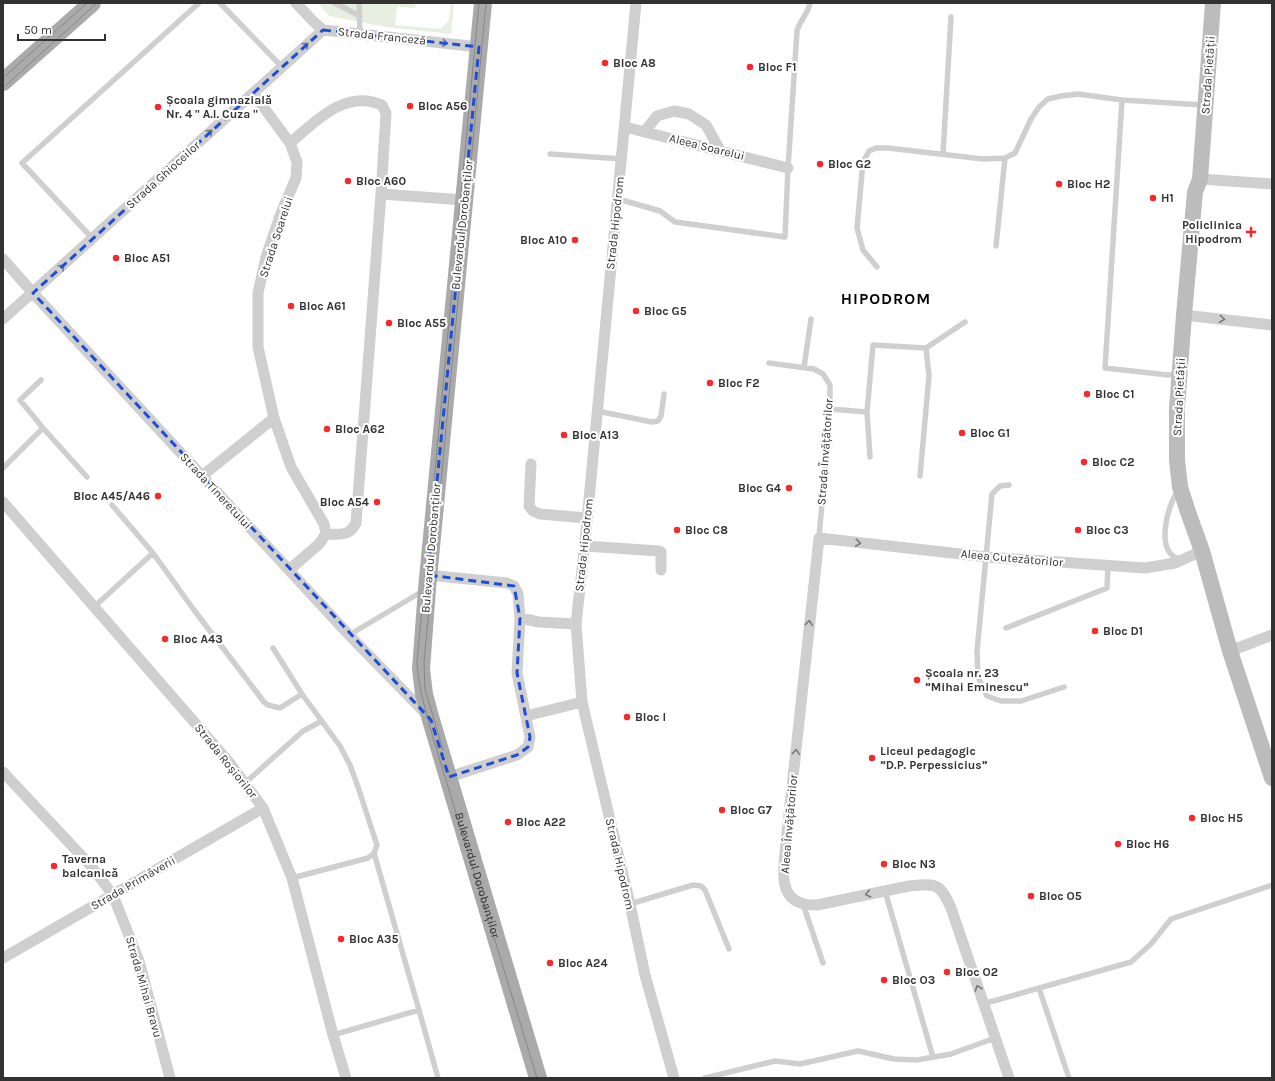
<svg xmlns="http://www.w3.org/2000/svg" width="1275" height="1081" font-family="Karla,sans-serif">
<rect width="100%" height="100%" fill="#fff"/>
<path fill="#e7f0e0" d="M318 3H416L415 8 397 7 395 25 440 29 449 21 451 3H454L451 34 386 27 329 16Z"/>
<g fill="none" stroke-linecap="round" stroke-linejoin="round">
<path stroke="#cfcfcf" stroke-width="5.5" d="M220 3 282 67
M335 3 360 16
M359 3 360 33
M1122 100 1105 368 1168 375 1177 374
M550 154 622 159
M943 154 951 17
M618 199 660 211 675 222 785 237 788 168 797 31C800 20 808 14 810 3
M93 239 22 163 199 3
M996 246 1005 158
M877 267 863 250 857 228 863 162 869 151 876 148H888L983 159 1005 158 1015 153 1031 119 1039 107 1048 99 1061 96 1078 94 1122 100 1203 105
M769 363 814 369 823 374 830 385V409L819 538
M804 367 811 319
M41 380 20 400 43 428 87 477
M830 409 867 412
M597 411 652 422 658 421 661 416 664 394
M870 457 867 412 873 345 926 348
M3 468 43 428
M920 476 929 376 926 348 965 322
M1009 485 1000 486 992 494 977 651 978 677 987 696 1001 701H1021L1064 687
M1178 491C1167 505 1154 556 1181 559
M112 505 153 553 194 610 264 702 268 705 280 708 302 694
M94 607 153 553
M1006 628 1107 588 1108 566
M349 635 423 591
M273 648 302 694 340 746 350 765 358 787 377 845 374 853 368 858 292 878
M245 783 303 731 322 721
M885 891 933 1057
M630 904 693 885 701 886 705 890 729 949
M803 904 823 963
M1039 988 1069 1078
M983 1004 1131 962 1151 944 1171 919 1272 885
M419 1010 438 1078
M333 1035 419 1010 374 853
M705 1078 775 1061 800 1064 858 1051 894 1059 917 1060 951 1054 995 1038"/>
<path stroke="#cfcfcf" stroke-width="11" d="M296 3 313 21 323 30 479 47
M636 3 585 542 576 624 582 702 630 904 645 975 674 1078
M253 93 290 143 297 162 296 178 281 213 266 257 258 293V347L274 418 291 467 324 524 326 534 319 544 289 570
M625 127 788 168
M645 131 657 116 674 111 689 114 706 125 720 150
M290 143C316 121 345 89 382 105L386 113 381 194 356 523C349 537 340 534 326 534
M1200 179 1272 184
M381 194 464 200
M3 259 33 293 349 635 429 717
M1184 315 1272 325
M3 319 323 30
M531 464 529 506 533 511 540 514 587 518
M202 476 274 418
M3 502 229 762 263 808 292 878 333 1035 346 1078
M585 546 659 551 661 552V570
M428 575 507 583 514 586 518 594 520 618 539 622 576 624
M1230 651 1272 635
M526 716 582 702
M3 772 91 866 113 895 139 961 170 1078
M449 777 517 755 528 747 530 737 517 673 520 618
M3 958 263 808
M1009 1078 951 908C940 883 936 883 909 886L817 905C812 905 806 905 801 903 776 895 785 862 786 842L819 538 987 557 1145 568 1175 563 1202 551"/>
<path stroke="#bcbcbc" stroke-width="16" d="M1213 3 1200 179 1195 192 1184 315 1177 408V460L1180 487 1188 512 1202 551 1230 651 1272 778"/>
<g stroke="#aaa" stroke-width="18">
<path id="s1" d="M483 3 427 589 421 669 424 694 431 720 538 1078"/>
<path d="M3 82 92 3"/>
</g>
<path stroke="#878787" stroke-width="1" d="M479 3 417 662C418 686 425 707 431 731L537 1078
M3 78 87 3
M3 88 97 3
M443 750 425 689 424 662 486 3"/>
</g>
<defs><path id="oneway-chevron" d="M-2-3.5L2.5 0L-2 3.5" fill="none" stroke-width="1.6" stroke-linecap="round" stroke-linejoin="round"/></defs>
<g stroke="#797979">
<use href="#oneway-chevron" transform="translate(445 43) rotate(6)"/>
<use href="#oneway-chevron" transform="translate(306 45) rotate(-42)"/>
<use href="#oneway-chevron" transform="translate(210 132) rotate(-42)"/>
<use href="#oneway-chevron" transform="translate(62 267) rotate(-42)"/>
<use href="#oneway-chevron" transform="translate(1222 319) rotate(6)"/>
<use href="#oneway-chevron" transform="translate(858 543) rotate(6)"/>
<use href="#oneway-chevron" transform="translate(809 623) rotate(-84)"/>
<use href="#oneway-chevron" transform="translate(796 752) rotate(-84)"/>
<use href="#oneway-chevron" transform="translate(868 894) rotate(168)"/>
<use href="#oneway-chevron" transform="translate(978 988) rotate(-109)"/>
</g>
<path fill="none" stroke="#1d4ed8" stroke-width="3" stroke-dasharray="8 5" stroke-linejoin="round" d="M323 30 479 47 428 575 514 586 520 618 517 673 530 737 528 747 517 755 449 777 431 720 33 293Z"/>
<g fill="#f52a29" stroke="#fff" stroke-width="1.5">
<circle cx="605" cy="63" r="4"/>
<circle cx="750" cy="67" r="4"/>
<circle cx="410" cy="106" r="4"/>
<circle cx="158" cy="107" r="4"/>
<circle cx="820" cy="164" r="4"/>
<circle cx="348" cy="181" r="4"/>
<circle cx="1059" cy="184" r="4"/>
<circle cx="1153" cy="198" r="4"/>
<path d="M1249 226h4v4h4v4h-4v4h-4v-4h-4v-4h4z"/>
<circle cx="575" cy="240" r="4"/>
<circle cx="116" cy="258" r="4"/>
<circle cx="291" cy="306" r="4"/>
<circle cx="636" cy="311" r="4"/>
<circle cx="389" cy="323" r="4"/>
<circle cx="710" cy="383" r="4"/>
<circle cx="1087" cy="394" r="4"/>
<circle cx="327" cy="429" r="4"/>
<circle cx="962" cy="433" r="4"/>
<circle cx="564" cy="435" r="4"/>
<circle cx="1084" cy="462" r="4"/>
<circle cx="789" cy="488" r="4"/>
<circle cx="158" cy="496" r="4"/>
<circle cx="377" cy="502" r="4"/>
<circle cx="677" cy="530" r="4"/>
<circle cx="1078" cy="530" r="4"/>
<circle cx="1095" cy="631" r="4"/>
<circle cx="165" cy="639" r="4"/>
<circle cx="917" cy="680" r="4"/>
<circle cx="627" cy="717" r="4"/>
<circle cx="872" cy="758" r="4"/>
<circle cx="722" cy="810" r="4"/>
<circle cx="1192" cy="818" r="4"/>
<circle cx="508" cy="822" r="4"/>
<circle cx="1118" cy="844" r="4"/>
<circle cx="884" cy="864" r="4"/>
<circle cx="54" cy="866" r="4"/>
<circle cx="1031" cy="896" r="4"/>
<circle cx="341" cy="939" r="4"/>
<circle cx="550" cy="963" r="4"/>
<circle cx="947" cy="972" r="4"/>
<circle cx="884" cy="980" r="4"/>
</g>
<g text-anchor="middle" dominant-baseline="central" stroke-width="4" stroke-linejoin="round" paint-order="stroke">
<g font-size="12" fill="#323232" stroke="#fff">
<text transform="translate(382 36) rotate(6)">Strada Franceză</text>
<text transform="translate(1208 75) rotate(-86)">Strada Pietății</text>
<text transform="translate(707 147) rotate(14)">Aleea Soarelui</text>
<text transform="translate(163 175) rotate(-42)">Strada Ghioceilor</text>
<text transform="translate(615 223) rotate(-84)">Strada Hipodrom</text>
<text transform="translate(462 225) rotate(-84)">Bulevardul Dorobanților</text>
<text transform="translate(276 237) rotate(-72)">Strada Soarelui</text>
<text transform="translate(1179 397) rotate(-87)">Strada Pietății</text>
<text transform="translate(825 452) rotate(-86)">Strada Învățătorilor</text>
<text transform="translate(216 491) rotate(47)">Strada Tineretului</text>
<text transform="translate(584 545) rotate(-84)">Strada Hipodrom</text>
<text transform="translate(431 548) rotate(-85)">Bulevardul Dorobanților</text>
<text transform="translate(1012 558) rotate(5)">Aleea Cutezătorilor</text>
<text transform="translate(226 761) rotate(51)">Strada Roșiorilor</text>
<text transform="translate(789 824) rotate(-85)">Aleea Învățătorilor</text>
<text transform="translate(620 864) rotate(77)">Strada Hipodrom</text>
<text stroke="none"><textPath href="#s1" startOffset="883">Bulevardul Dorobanților</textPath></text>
<text transform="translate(133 883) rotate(-30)">Strada Primăverii</text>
<text transform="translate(144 987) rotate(74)">Strada Mihai Bravu</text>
</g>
<g font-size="12" font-weight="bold" fill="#323232" stroke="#fff" text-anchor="start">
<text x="613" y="63">Bloc A8</text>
<text x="758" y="67">Bloc F1</text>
<text x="166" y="100">Școala gimnazială<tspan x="166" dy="14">Nr. 4 " A.I. Cuza "</tspan></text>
<text x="418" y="106">Bloc A56</text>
<text x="828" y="164">Bloc G2</text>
<text x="356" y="181">Bloc A60</text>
<text x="1067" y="184">Bloc H2</text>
<text x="1161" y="198">H1</text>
<text x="1242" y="225" text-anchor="end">Policlinica<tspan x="1242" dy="14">Hipodrom</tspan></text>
<text x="567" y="240" text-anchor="end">Bloc A10</text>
<text x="124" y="258">Bloc A51</text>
<text x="299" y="306">Bloc A61</text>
<text x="644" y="311">Bloc G5</text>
<text x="397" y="323">Bloc A55</text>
<text x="718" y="383">Bloc F2</text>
<text x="1095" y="394">Bloc C1</text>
<text x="335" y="429">Bloc A62</text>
<text x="970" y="433">Bloc G1</text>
<text x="572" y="435">Bloc A13</text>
<text x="1092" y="462">Bloc C2</text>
<text x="781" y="488" text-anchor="end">Bloc G4</text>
<text x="150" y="496" text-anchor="end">Bloc A45/A46</text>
<text x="369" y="502" text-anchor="end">Bloc A54</text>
<text x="685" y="530">Bloc C8</text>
<text x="1086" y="530">Bloc C3</text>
<text x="1103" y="631">Bloc D1</text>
<text x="173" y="639">Bloc A43</text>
<text x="925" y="673">Școala nr. 23<tspan x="925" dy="14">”Mihai Eminescu”</tspan></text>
<text x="635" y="717">Bloc I</text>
<text x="880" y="751">Liceul pedagogic<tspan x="880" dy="14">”D.P. Perpessicius”</tspan></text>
<text x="730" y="810">Bloc G7</text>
<text x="1200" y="818">Bloc H5</text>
<text x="516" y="822">Bloc A22</text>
<text x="1126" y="844">Bloc H6</text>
<text x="62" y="859">Taverna<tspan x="62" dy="14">balcanică</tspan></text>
<text x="892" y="864">Bloc N3</text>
<text x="1039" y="896">Bloc O5</text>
<text x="349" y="939">Bloc A35</text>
<text x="558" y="963">Bloc A24</text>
<text x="955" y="972">Bloc O2</text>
<text x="892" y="980">Bloc O3</text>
</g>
<g font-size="16" font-weight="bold" letter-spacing="1" fill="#000" stroke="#fff">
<text x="886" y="298">HIPODROM</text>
</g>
</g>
<rect width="1275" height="1081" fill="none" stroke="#323232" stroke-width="8"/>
<path d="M18 34v6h87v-6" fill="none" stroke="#323232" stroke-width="2"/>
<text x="24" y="34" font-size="12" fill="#323232" stroke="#ffffff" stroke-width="3" paint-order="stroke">50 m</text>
</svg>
